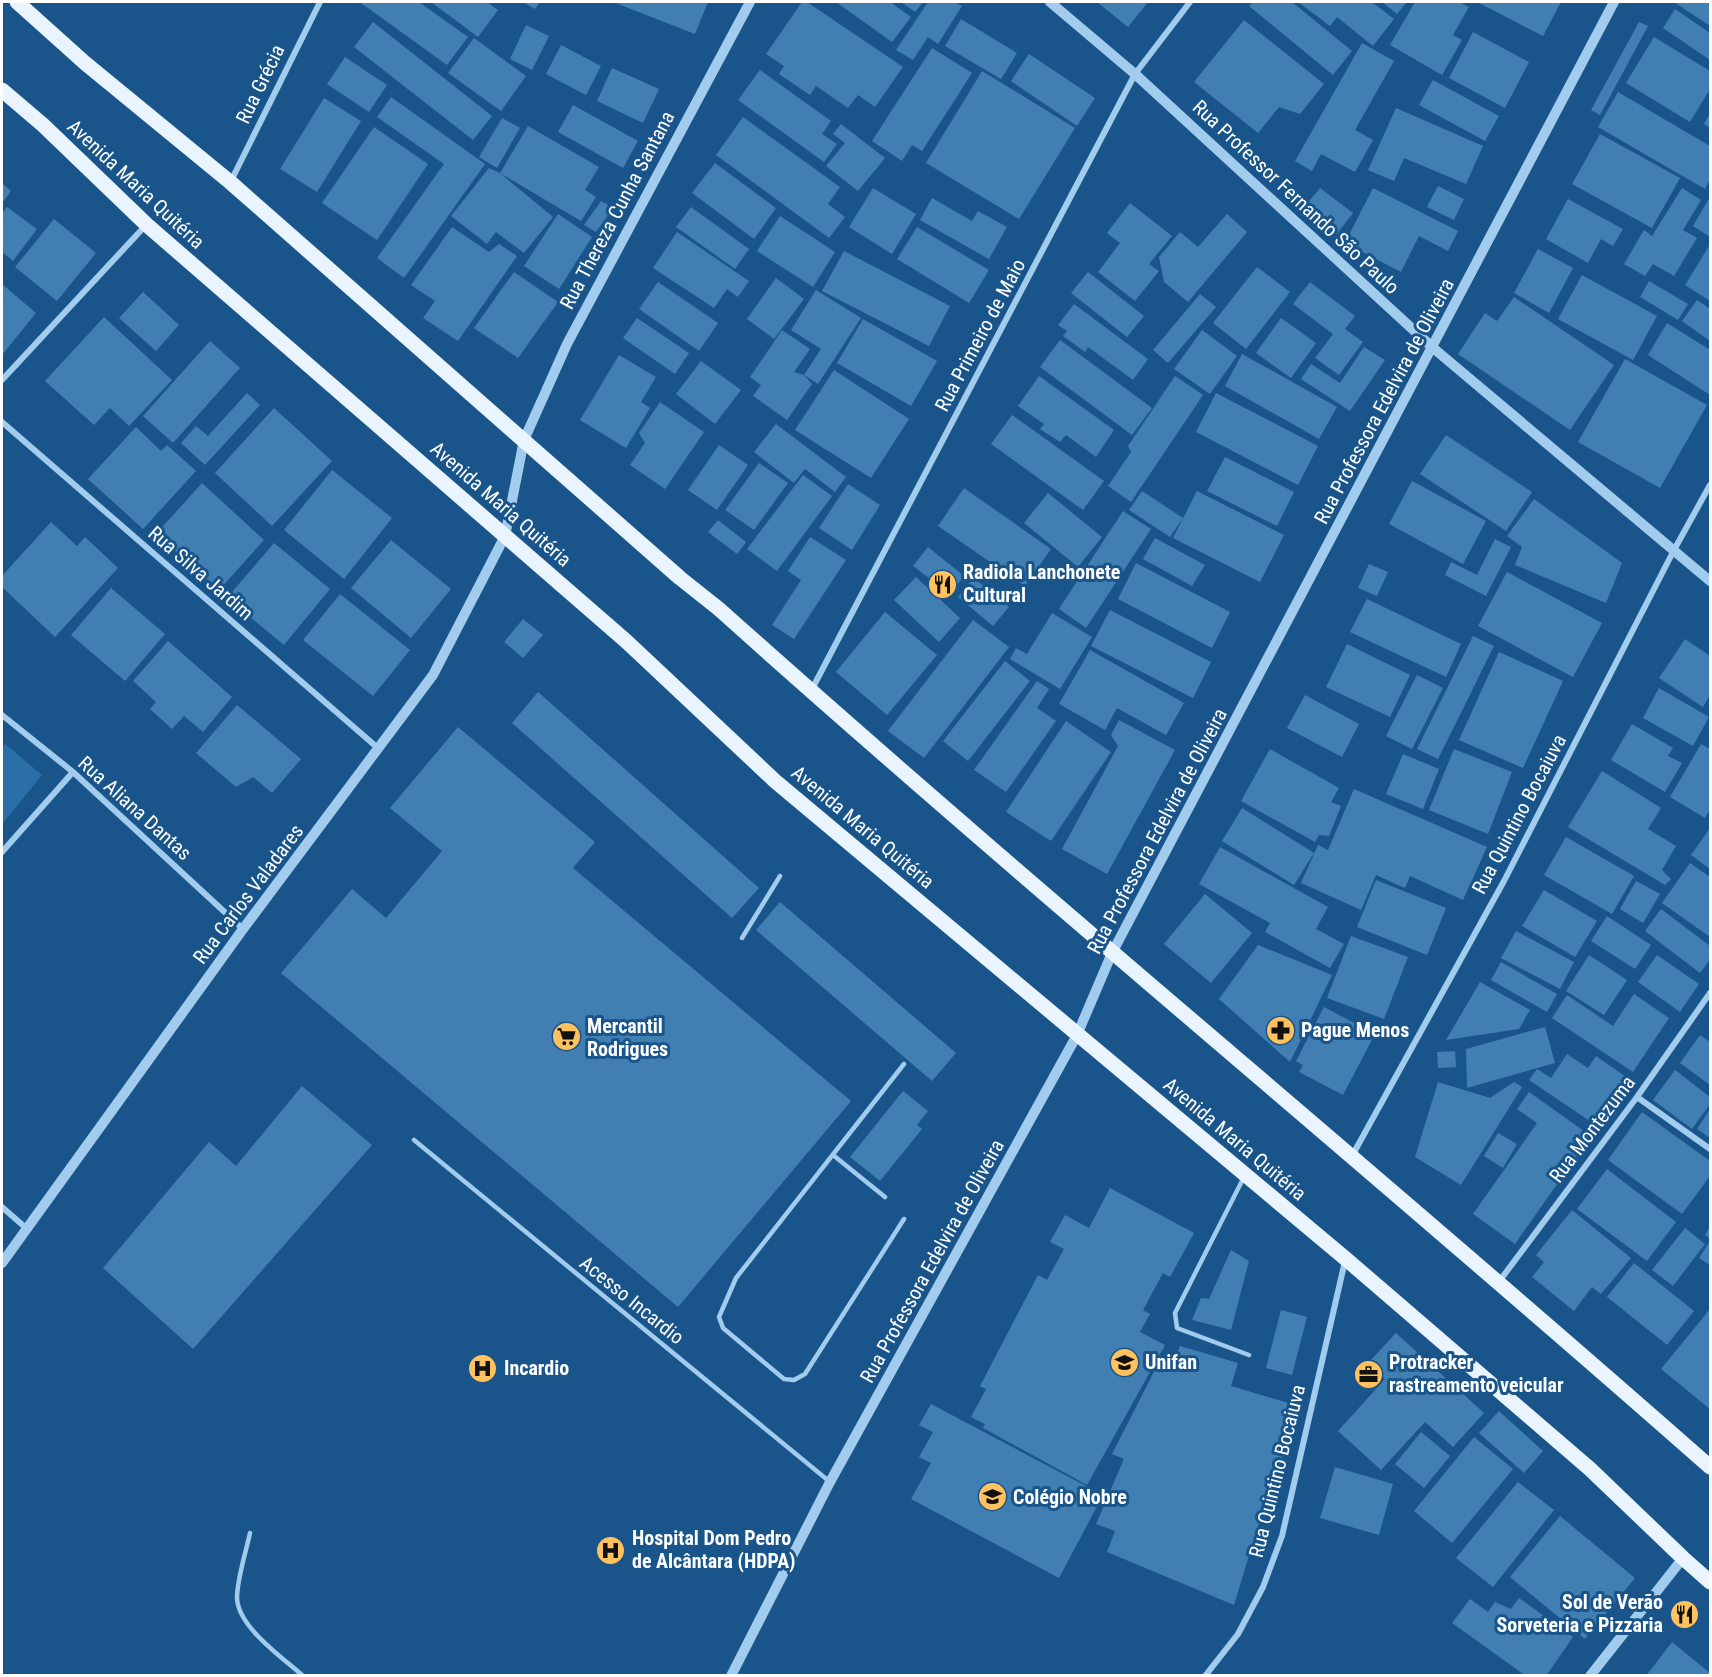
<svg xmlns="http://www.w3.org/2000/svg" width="1712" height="1677" font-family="'Roboto Condensed',sans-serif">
<rect width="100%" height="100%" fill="#19558b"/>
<path fill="#2b6fa9" d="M5 744 42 775 2 824V749Z"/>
<path fill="#417fb3" d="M362 2H419L468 37 447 65 361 3Z
M431 2H487L498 10 478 37Z
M523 2H540L535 9Z
M613 2H708L695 34Z
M802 2H807L903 67 875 107 858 95 848 108 816 86 810 95 779 74 784 66 766 54Z
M836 2H890L911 17 892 42Z
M901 2H923L915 12Z
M928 2H955L962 6 938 44 928 37 913 60 896 50Z
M1097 2H1148L1128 27Z
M1253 2H1292L1352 51 1333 75 1249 6Z
M1298 2H1372L1394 19 1373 46 1337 17 1330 26Z
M1382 2H1407L1397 14Z
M1415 2H1459L1469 7 1453 35 1462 40 1442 75 1390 45Z
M1477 2H1561L1543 36Z
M1674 2H1710V26Z
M1675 9 1710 33V60L1663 28Z
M961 19 1017 53 1001 79 945 46Z
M1244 20 1324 84 1300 114 1279 107 1258 133 1194 82Z
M373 22 492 116 473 140 354 47Z
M1639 22 1648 26 1600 115 1591 110Z
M526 25 549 36 532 70 510 59Z
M1473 32 1529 62 1505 108 1449 78Z
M1654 37 1710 71V89L1690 122 1626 83Z
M474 38 526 76 501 111 448 73Z
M1362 43 1394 61 1355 130 1373 140 1355 172 1321 154 1312 171 1295 161Z
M561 45 601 66 586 95 546 74Z
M932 48 972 73 922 151 912 145 902 161 872 141Z
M1029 54 1095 98 1077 126 1011 81Z
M345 57 387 85 369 112 327 84Z
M612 68 659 89 643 123 597 101Z
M760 70 831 121 822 134 837 144 824 162 738 100Z
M982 71 1075 128 1019 219 926 163Z
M1433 80 1499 116 1485 141 1419 105Z
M1618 92 1710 146V179L1705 189 1598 127Z
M391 97 485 164 404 278 377 258 444 164 377 117Z
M324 98 361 121 317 192 280 169Z
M573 105 638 141 623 168 558 132Z
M1396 108 1483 146 1466 184 1404 158 1394 181 1368 170Z
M1710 113V128L1704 124Z
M743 117 840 187 828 204 845 217 829 238 716 155Z
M502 118 520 128 497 168 479 157Z
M841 124 885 158 858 191 826 166 845 143 833 134Z
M528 126 599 167 585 190 596 197 581 221 500 173 553 217 524 253 496 232 487 244 451 216 489 168 500 173Z
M374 127 428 164 377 240 322 203Z
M1600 134 1680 178 1652 228 1572 184Z
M715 163 776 208 754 239 692 193Z
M2 183 11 191 2 203Z
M1438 186 1464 199 1454 220 1427 207Z
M873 188 916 214 892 254 849 227Z
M1320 188 1353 213 1336 235 1302 210Z
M1373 188 1458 231 1448 251 1419 236 1401 272 1345 243Z
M1682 188 1701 200 1683 230 1697 238 1674 276 1653 264 1645 276 1624 264 1644 230 1652 236Z
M1710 197V237L1693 226Z
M932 198 972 221 978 211 1007 227 989 259 920 220Z
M1568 199 1623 229 1613 246 1601 239 1588 263 1546 239Z
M601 201 613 208 596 232 584 225Z
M1130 203 1172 236 1149 264 1159 271 1135 301 1098 272 1120 243 1107 233Z
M7 207 37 229 13 261 2 252V213Z
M691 207 749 249 735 269 676 227Z
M558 214 592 237 559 289 524 266Z
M1227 214 1247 232 1188 302 1164 282 1159 257 1180 232 1198 247Z
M780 216 835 252 813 287 757 251Z
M54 219 96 253 57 301 15 267Z
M452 227 489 252 499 244 517 256 458 341 423 318 435 301 411 285Z
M917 227 989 270 969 303 897 259Z
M677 232 749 281 738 297 727 289 714 308 653 268Z
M1709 246 1710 248V301L1685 285Z
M1538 249 1573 268 1549 313 1514 293Z
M844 251 950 306 929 346 822 291Z
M1257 267 1290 292 1246 349 1213 323Z
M514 272 558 302 518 358 474 328Z
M1088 272 1144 316 1127 337 1071 293Z
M1582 275 1657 316 1633 360 1558 319Z
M776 278 804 299 774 339 747 319Z
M1649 281 1688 304 1678 320 1640 297Z
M658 282 718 323 699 351 639 309Z
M1310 282 1355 316 1345 329 1363 342 1339 375 1315 358 1333 334 1293 304Z
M2 284 36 313 2 355Z
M816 290 861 318 818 384 804 375 821 349 791 330Z
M143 292 179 325 156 351 119 318Z
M1200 294 1216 307 1168 363 1153 350Z
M1514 297 1614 365 1570 430 1458 354 1485 313 1497 321Z
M1697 300 1710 309V341L1682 321Z
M1074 304 1148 359 1133 380 1088 347 1085 352 1063 336 1067 331 1058 325Z
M104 317 172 380 129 426 110 408 94 425 45 381Z
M637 318 689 353 675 374 623 338Z
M1281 318 1316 343 1291 378 1256 353Z
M863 319 937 361 911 406 837 363Z
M1667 323 1710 350V395L1648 355Z
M782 330 810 349 794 372 804 375 812 384 787 420 753 396 761 385 750 377Z
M1202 330 1237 356 1210 394 1174 369Z
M1060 340 1152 408 1132 435 1040 367Z
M210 341 240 368 173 443 143 416Z
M1364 347 1385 360 1350 411 1301 379 1311 364 1340 383Z
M1242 354 1337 407 1319 439 1225 386Z
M619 355 656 377 641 402 650 408 626 448 580 420Z
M1625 359 1707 405 1660 488 1578 442Z
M701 361 741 390 715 424 676 394Z
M834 370 909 419 871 478 795 430Z
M1039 376 1114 430 1096 457 1066 435 1060 442 1040 429 1044 424 1018 406Z
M1175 376 1203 395 1131 502 1108 486 1131 452 1128 446Z
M247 393 260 405 205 465 181 443 196 426 208 436Z
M1216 393 1318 446 1298 485 1196 432Z
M660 402 704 432 665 489 630 465 645 443 639 433Z
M274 408 332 461 272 526 215 473Z
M1012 415 1104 481 1083 510 991 444Z
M776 424 846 477 835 492 805 469 794 483 754 452Z
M136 427 161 451 167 445 196 471 143 529 88 479Z
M1446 435 1532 492 1506 531 1420 474Z
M719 445 748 465 717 510 688 490Z
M1225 457 1294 492 1277 526 1207 491Z
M759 463 788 483 754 530 725 510Z
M332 470 392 518 344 579 284 530Z
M803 475 832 496 777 571 747 549Z
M1412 481 1486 521 1463 564 1389 524Z
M202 483 264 540 219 590 156 534Z
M848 484 880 505 852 550 819 528Z
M964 488 1051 549 1025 586 938 526Z
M1142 491 1183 518 1170 537 1129 510Z
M1197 491 1284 535 1260 582 1173 538Z
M1048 493 1102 537 1078 567 1024 523Z
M1534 499 1622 563 1606 603 1515 565 1522 547 1507 536Z
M1123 511 1151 529 1086 628 1059 609Z
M718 520 746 542 737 554 708 532Z
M51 522 77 546 85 537 118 568 55 637 2 587V576Z
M810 537 846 560 794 639 772 625 801 580 788 571Z
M1155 538 1205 565 1192 586 1143 559Z
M1495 539 1511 547 1486 596 1445 575 1451 562 1477 575Z
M391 540 451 589 411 638 351 588Z
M274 543 330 589 284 645 227 598Z
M928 547 964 576 950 594 913 566Z
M1136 563 1230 612 1212 648 1118 599Z
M1369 564 1388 572 1377 596 1358 588Z
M1507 572 1602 623 1573 677 1478 626Z
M916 577 960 618 939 642 894 600Z
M974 578 1009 607 993 626 958 597Z
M111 588 165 634 125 681 71 635Z
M340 594 410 650 373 696 303 640Z
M1367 599 1461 644 1446 677 1350 632Z
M1110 610 1211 662 1193 698 1091 646Z
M885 612 937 655 887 715 836 672Z
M1052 613 1092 637 1060 689 1010 659 1016 648 1027 654Z
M523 619 543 635 523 658 504 642Z
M973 620 1009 647 924 758 888 731Z
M1473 636 1494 646 1438 759 1417 749Z
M1685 639 1710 656V695L1703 707 1659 678Z
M168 641 232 697 203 732 184 716 172 729 150 709 156 702 133 681Z
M1347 644 1410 675 1390 717 1326 687Z
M1090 650 1184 703 1166 735 1117 708 1105 730 1059 704Z
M1499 652 1563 681 1523 768 1459 740Z
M1005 661 1030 681 968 761 943 741Z
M1417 675 1443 688 1412 749 1386 736Z
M1037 681 1049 689 1037 708 1056 721 1006 792 974 770Z
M1659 688 1709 717 1693 746 1643 718Z
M538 692 759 888 732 918 512 723Z
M1305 695 1359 724 1342 757 1287 728Z
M237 705 301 759 272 793 253 777 236 787 196 753Z
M1119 720 1175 750 1107 874 1062 849 1118 746 1111 735Z
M1066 721 1111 752 1051 841 1006 812Z
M1632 724 1673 748 1668 756 1682 763 1665 792 1611 760Z
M458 727 595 842 573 868 851 1101 678 1307 281 973 352 889 386 918 442 851 390 808Z
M1701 744 1710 749V809L1705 818 1670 797Z
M1270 749 1339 788 1331 802 1341 806 1329 836 1319 835 1315 842 1241 801Z
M1454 749 1512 772 1488 834 1429 810Z
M1403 754 1439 769 1423 809 1386 794Z
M1602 771 1661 808 1648 829 1676 846 1662 870 1671 879 1665 885 1568 827Z
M1354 789 1487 847 1463 900 1410 876 1405 888 1376 875 1361 910 1301 883 1318 845 1328 850Z
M1242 808 1314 853 1294 885 1222 841Z
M1710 828V869L1691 855Z
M1566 837 1634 876 1612 914 1544 875Z
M1220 847 1328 907 1316 929 1344 944 1330 968 1265 932 1270 923 1199 884Z
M1690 863 1710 877V937L1662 903Z
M1376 880 1446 908 1427 955 1357 927Z
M1636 881 1660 894 1643 923 1620 909Z
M1544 890 1597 921 1575 957 1522 926Z
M1205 894 1252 933 1211 983 1164 944Z
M780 902 956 1053 932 1081 756 930Z
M1661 909 1710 946V960L1700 973 1645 931Z
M1607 916 1651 945 1635 969 1591 941Z
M1516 931 1574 962 1560 989 1501 958Z
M1351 936 1408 957 1384 1019 1327 998Z
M1258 945 1332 975 1290 1062 1219 999Z
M1589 955 1627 980 1604 1015 1566 991Z
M1657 955 1699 984 1680 1012 1638 982Z
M1501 962 1557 994 1547 1012 1491 980Z
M1480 982 1530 1010 1519 1029 1446 1040Z
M1634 994 1669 1018 1633 1072 1552 1018 1567 995 1613 1026Z
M1324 1007 1375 1034 1343 1095 1299 1072 1303 1065 1296 1061Z
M1545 1027 1555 1063 1467 1088 1466 1049Z
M1700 1035 1710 1042V1085L1680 1063Z
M1455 1051 1456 1067 1438 1068 1437 1052Z
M1567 1054 1588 1068 1596 1056 1632 1081 1600 1128 1529 1080 1537 1069 1551 1078Z
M1675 1070 1710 1097V1104L1692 1129 1653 1100Z
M1438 1082 1490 1098 1514 1082 1522 1087 1461 1185 1415 1157Z
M302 1086 372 1145 193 1349 103 1268 209 1142 236 1166Z
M903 1091 928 1111 917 1125 922 1129 880 1181 850 1157Z
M1529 1092 1591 1136 1515 1244 1473 1214 1537 1123 1517 1109Z
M1710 1109V1138L1697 1129Z
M1642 1112 1710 1161V1176L1682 1214 1608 1160Z
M1498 1133 1517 1144 1503 1168 1484 1156Z
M1607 1169 1676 1222 1647 1261 1577 1209Z
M1110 1188 1194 1233 1170 1277 1163 1273 1143 1310 1150 1314 1140 1332 1165 1345 1087 1485 983 1428 985 1424 971 1417 986 1389 980 1386 1038 1275 1047 1280 1064 1249 1050 1242 1065 1215 1089 1228Z
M1572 1210 1631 1258 1601 1294 1592 1287 1574 1311 1532 1277 1544 1262 1536 1255Z
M1710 1227V1239L1705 1235Z
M1685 1228 1705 1244 1673 1286 1652 1270Z
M1710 1241V1265L1699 1258Z
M1231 1250 1249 1261 1231 1330 1192 1320 1201 1298 1209 1299Z
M1634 1263 1694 1311 1667 1345 1607 1297Z
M1710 1309V1409L1661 1369Z
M1281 1310 1307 1317 1292 1375 1266 1368Z
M1396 1333 1484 1413 1453 1447 1425 1422 1381 1470 1338 1431 1385 1379 1368 1363Z
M1180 1346 1238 1363 1231 1386 1295 1405 1278 1475 1274 1473 1234 1605 1107 1552 1115 1531 1096 1524 1124 1459 1112 1454 1158 1364 1171 1368Z
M931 1404 1103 1495 1059 1578 911 1499 931 1463 919 1457 933 1432 919 1425Z
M1499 1411 1543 1451 1524 1473 1479 1433Z
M1421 1432 1450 1456 1424 1488 1395 1464Z
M1474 1437 1513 1469 1452 1543 1414 1511Z
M1335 1467 1393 1484 1379 1535 1320 1518Z
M1518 1482 1554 1510 1493 1587 1456 1558Z
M1560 1516 1635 1578 1585 1639 1510 1577Z
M1519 1598 1573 1637 1546 1676H1526L1452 1623 1470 1599 1488 1612 1495 1602 1511 1609Z
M1672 1642 1710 1673V1676H1646Z"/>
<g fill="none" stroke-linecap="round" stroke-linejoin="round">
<path stroke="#a2ccee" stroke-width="4.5" d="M742 938 780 876
M414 1140 830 1482
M833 1155 885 1197
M1244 1177 1175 1313 1177 1328 1249 1355
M904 1219 805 1374 794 1380 784 1379 723 1328 719 1317 736 1278 904 1064
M250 1533C246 1552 237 1579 237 1598 238 1627 282 1657 303 1676"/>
<path stroke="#a2ccee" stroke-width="6" d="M231 181 320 2
M2 380 146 225
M2 422 379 749
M811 691 1135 74 1190 2
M2 715 73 772 243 929
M2 852 73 772
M1637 1097 1710 1149
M1352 1156 1504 881 1674 550 1710 485
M2 1207 26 1228
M1498 1283 1637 1097 1710 993
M1205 1676 1238 1634 1263 1587 1282 1536 1345 1261"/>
<path stroke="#a2ccee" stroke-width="10" d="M1050 2 1135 74 1432 347 1710 581
M2 1263 243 929 433 675 505 536 524 440 567 344 750 2
M731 1676 830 1482 1077 1035 1112 953 1614 2
M1590 1676 1683 1558"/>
<path stroke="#e9f4ff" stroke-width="15" d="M17 2 85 63 230 182 680 578 719 609C1045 901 1383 1178 1710 1467
M2 90 43 125 147 225 626 641 775 781 1346 1259 1590 1469 1683 1558 1710 1582"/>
</g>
<defs>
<symbol id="restaurant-disc" viewBox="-11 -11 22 22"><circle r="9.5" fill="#ffc25f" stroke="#19558b"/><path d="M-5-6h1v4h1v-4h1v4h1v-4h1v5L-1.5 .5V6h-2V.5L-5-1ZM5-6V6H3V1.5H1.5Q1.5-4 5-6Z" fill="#111"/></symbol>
<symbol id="pharmacy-disc" viewBox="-11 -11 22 22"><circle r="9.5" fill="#ffc25f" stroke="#19558b"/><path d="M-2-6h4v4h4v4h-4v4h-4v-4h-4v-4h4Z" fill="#111"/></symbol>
<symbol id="supermarket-disc" viewBox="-11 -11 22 22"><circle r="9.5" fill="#ffc25f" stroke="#19558b"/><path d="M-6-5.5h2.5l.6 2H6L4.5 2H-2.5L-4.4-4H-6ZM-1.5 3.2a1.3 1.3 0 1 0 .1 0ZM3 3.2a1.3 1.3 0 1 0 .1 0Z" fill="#111"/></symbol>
<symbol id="university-disc" viewBox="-11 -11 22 22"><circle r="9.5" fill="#ffc25f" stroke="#19558b"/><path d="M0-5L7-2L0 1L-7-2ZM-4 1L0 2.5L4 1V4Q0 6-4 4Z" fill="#111"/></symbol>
<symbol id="hospital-disc" viewBox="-11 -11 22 22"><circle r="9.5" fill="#ffc25f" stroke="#19558b"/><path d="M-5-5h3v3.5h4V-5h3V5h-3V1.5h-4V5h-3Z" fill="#111"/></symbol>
<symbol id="office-disc" viewBox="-11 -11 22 22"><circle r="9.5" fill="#ffc25f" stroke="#19558b"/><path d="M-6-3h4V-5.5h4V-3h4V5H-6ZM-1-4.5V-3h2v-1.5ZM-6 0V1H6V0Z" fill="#111"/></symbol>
<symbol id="school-disc" viewBox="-11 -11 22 22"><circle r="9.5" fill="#ffc25f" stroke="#19558b"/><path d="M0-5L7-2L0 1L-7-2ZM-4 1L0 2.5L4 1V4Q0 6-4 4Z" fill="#111"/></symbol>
</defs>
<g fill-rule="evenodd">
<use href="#restaurant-disc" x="926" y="568" width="33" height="33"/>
<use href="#pharmacy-disc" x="1264" y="1014" width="33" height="33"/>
<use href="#supermarket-disc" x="550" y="1020" width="33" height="33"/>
<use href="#university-disc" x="1108" y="1346" width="33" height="33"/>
<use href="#hospital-disc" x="466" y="1352" width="33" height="33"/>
<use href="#office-disc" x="1352" y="1358" width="33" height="33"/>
<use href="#school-disc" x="976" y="1480" width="33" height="33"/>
<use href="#hospital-disc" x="594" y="1534" width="33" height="33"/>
<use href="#restaurant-disc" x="1668" y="1598" width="33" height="33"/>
</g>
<g text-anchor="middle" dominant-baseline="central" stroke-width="6" stroke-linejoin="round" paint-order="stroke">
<g font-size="20" fill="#fff" stroke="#19558b">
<text transform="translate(260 84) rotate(-64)">Rua Grécia</text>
<text transform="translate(136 184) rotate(43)">Avenida Maria Quitéria</text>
<text transform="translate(1296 197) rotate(43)">Rua Professor Fernando São Paulo</text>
<text transform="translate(617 210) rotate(-62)">Rua Thereza Cunha Santana</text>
<text transform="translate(980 335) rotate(-62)">Rua Primeiro de Maio</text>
<text transform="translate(1384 401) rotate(-62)">Rua Professora Edelvira de Oliveira</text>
<text transform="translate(501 504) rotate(41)">Avenida Maria Quitéria</text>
<text transform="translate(201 573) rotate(41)">Rua Silva Jardim</text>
<text transform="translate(135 808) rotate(42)">Rua Aliana Dantas</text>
<text transform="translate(1519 814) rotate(-62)">Rua Quintino Bocaiuva</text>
<text transform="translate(863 827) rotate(40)">Avenida Maria Quitéria</text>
<text transform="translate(1157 831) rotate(-62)">Rua Professora Edelvira de Oliveira</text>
<text transform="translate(248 894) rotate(-53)">Rua Carlos Valadares</text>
<text transform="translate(1592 1129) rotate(-53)">Rua Montezuma</text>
<text transform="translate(1235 1139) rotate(40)">Avenida Maria Quitéria</text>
<text transform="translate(932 1261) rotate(-61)">Rua Professora Edelvira de Oliveira</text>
<text transform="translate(632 1300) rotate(39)">Acesso Incardio</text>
<text transform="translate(1277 1471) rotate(-76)">Rua Quintino Bocaiuva</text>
</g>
<g font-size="20" font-weight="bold" fill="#fff" stroke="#19558b" text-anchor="start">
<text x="963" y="572">Radiola Lanchonete<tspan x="963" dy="23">Cultural</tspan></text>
<text x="587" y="1026">Mercantil<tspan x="587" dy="23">Rodrigues</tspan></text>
<text x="1301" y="1030">Pague Menos</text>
<text x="1145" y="1362">Unifan</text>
<text x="1389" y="1362">Protracker<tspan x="1389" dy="23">rastreamento veicular</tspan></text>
<text x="504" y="1368">Incardio</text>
<text x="1013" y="1497">Colégio Nobre</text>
<text x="632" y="1538">Hospital Dom Pedro<tspan x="632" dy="23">de Alcântara (HDPA)</tspan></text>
<text x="1663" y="1602" text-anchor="end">Sol de Verão<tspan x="1663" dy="23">Sorveteria e Pizzaria</tspan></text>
</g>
</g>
<rect width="1712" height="1677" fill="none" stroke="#ffffff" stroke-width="6"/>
</svg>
